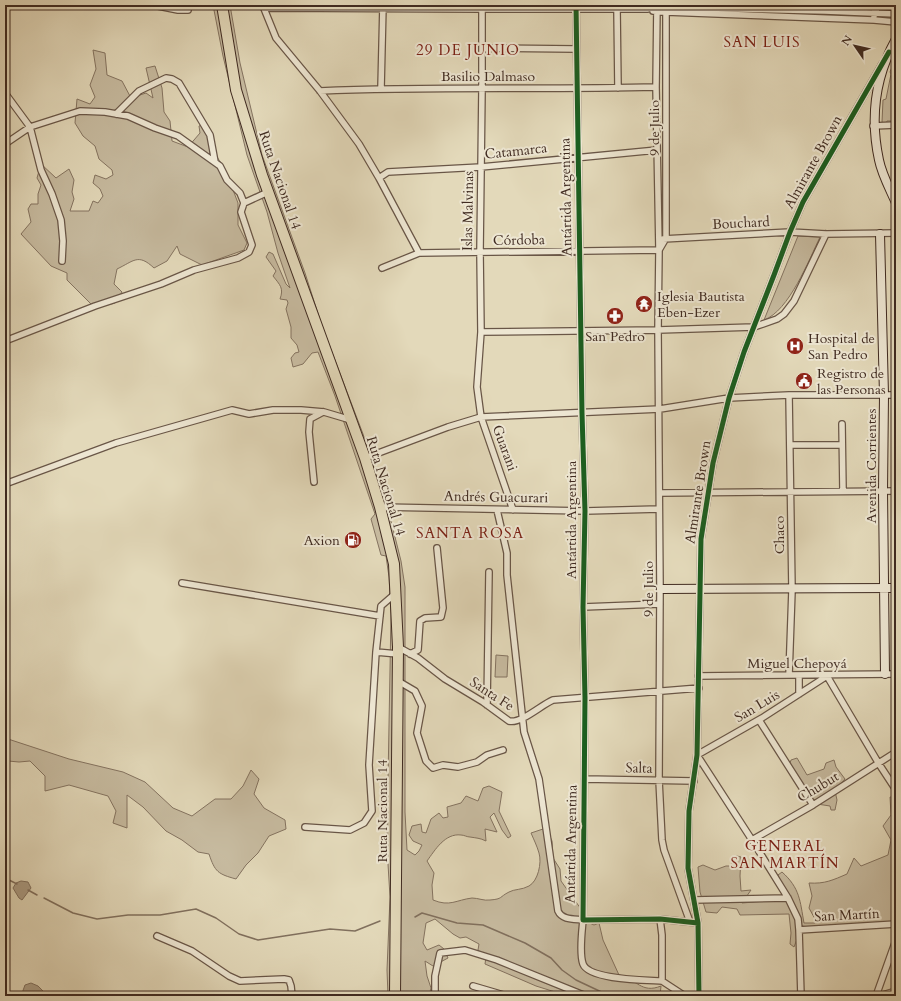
<svg xmlns="http://www.w3.org/2000/svg" width="901" height="1001" font-family="Cardo,serif">
<rect width="100%" height="100%" fill="#e3d9ba"/>
<filter id="stains"><feTurbulence type="fractalNoise" baseFrequency=".005" numOctaves="4"/><feColorMatrix values="0 0 0 0 .2 0 0 0 0 .09 0 0 0 0 .02 0 0 0 .5 -.17"/></filter>
<radialGradient id="worn" r=".72"><stop offset=".6" stop-color="#630" stop-opacity="0"/><stop offset="1" stop-color="#630" stop-opacity=".3"/></radialGradient>
<path fill="#c7bba0" stroke="#847360" d="M213 5H230L240 63 262 155 305 273 322 326 363 434 391 521 401 561 405 587V812L407 850 415 855 419 851 422 845 413 841 409 835 412 826 421 824 422 832 426 833 431 819 439 813 443 818 448 817 447 807 461 803 466 796 478 801 483 788 489 786 502 792 499 811 511 836 508 838 502 830 494 813 490 817 497 832 485 829 486 841C480 838 476 838 470 837 467 837 464 835 461 835 445 833 435 850 427 861L434 873 432 885 433 900C450 907 456 900 472 898 478 898 484 901 490 900 503 899 499 897 509 892 514 889 522 890 529 886 538 881 542 863 539 853 537 846 534 840 531 833L546 828 552 841 553 858 560 869 561 881 581 909 583 920 594 925 599 923 603 940 619 975C637 979 641 994 661 986L660 996H568L536 986 485 964 486 957 478 950 479 944 466 937 460 938 453 934 435 919 426 923 423 943 427 950 439 945 444 949 448 958 433 966 425 961 427 976 431 988 429 996H388L387 970 390 897 388 864 382 850 387 837 391 614 389 577 386 556 381 555 371 519 375 514 335 396 318 352 312 353 303 364 293 367 291 358 295 353 299 352 297 345 291 338V327L286 309 288 303 287 300 280 299C284 288 280 285 273 276L276 271 266 257 269 252 273 254 286 284 290 288 278 253 267 212 247 155 223 56Z
M93 50 105 53 107 75 122 81 131 98 146 93 153 98 146 68 155 66 162 88 164 112 170 121 172 141 188 147 200 133 199 126 204 124 211 148 225 169 238 203V225L247 243 244 250 202 265 180 254 177 246 167 261 154 268C138 253 134 261 117 269L114 284 122 292 115 303 95 308 67 280V273L51 266 21 234 31 222 28 209 31 204H38V194L41 185 37 178 41 164 56 178 69 169 74 180 72 192 74 199 70 211H89L93 201 98 203 103 196 100 189 93 183 95 175 106 179 113 175 112 170 99 159 95 146 83 136 75 123 77 99 90 104 95 97 90 85 96 69Z
M896 57V121H887L886 124 882 122 883 100 886 99 891 74 890 72Z
M798 236 820 237C809 260 789 311 764 320Z
M496 655 508 656 507 677H495Z
M5 738 69 759 123 772 145 782 173 808 192 816 215 799H231L243 786 251 770 259 779 254 794 264 808 285 820 286 829 269 836 258 853 246 865 236 879C218 874 215 872 209 854L198 852 182 840 166 831 143 807 127 795V828L113 823 116 811 108 796 69 785 45 791V776L30 761 19 762 8 761 5 758Z
M797 758 807 775 824 769 826 763 834 760 836 767 845 779 835 791 837 800 835 810H831L830 806 817 804 803 788 789 766 791 760Z
M890 797H896V922L815 928 802 926 794 947 790 944 791 933 789 914 740 915 737 909 722 907 717 913 706 912 700 892 698 867 703 865 715 870 726 866H731L733 858 737 856 741 857 740 876 741 891 751 890 742 903 766 901H787L778 875 782 872C800 888 800 901 804 923H815V919L809 908 812 896 809 883C825 884 833 880 847 874L854 858 861 866 888 855 891 840 883 826 891 815Z"/>
<path fill="#ac9e86" stroke="#81705e" d="M21 881 28 882 31 888 22 900 19 898 13 888 16 883Z
M31 983 38 986 43 991 39 996H21L25 985Z"/>
<g fill="none" stroke-linecap="round" stroke-linejoin="round">
<path stroke="#81705e" stroke-width="1.5" d="M5 878 17 884
M28 890 37 895
M44 898 73 913 97 919 128 915H160L196 909 216 918 239 934 258 940 330 929 355 931 380 921
M415 917 422 913 457 923 483 925 525 943 551 958 562 970 576 980 610 996"/>
<defs>
<path id="street" d="M153 5 178 10H188V5
M482 5V88L480 252 481 332 477 387 481 417 513 510
M576 5 582 413 585 511 583 607 585 698 583 920 660 919 698 923
M657 5 656 87 659 250 658 330 660 589 659 780 662 840 664 850 690 922
M263 6 276 38 320 91 359 144 379 178 419 253
M264 8 482 9H647L656 7 825 11 896 14
M617 9 618 88
M653 11 666 12 874 20 896 22
M874 16V13L879 5
M482 48 576 49
M381 88 383 5
M320 91C432 86 544 90 656 87
M5 93 30 127 41 170 52 194 61 220 63 241 62 261
M116 114 139 91 166 78 172 79 179 83 210 135 215 162
M873 126 896 125
M5 144 30 127 80 111 105 112 128 116 155 128 178 136 220 166 227 180 240 193 244 203 268 192
M379 178 388 172 481 167 657 150
M663 239 790 232 826 234 896 233
M659 250 666 238V12L664 9
M382 268 419 253 659 250
M481 332 658 330 754 327 777 319 784 314 794 301 826 234
M5 341 95 306 161 284 194 270 238 258 249 252 252 245 241 212 244 203
M842 424 843 491
M790 445H842
M365 458 448 427 481 417 660 409 729 398 789 395H896
M314 482 309 432 310 419 323 412
M5 484 116 443 232 410 249 414 273 410H301L324 412 351 420
M660 493 896 491
M380 507 585 511 659 509
M497 510 507 553V575L524 732 539 779 558 911C562 920 573 919 583 920 582 932 579 953 583 964 589 980 646 980 662 981
M182 583 380 616
M583 607 660 604
M398 647 418 658 445 679 483 702 509 721C521 724 541 705 553 700L699 688
M376 652 398 654
M410 654 418 650 420 621 425 618 441 617 443 608 437 548
M789 675 792 590 789 395
M799 675V694
M698 676 896 674
M827 676 879 764 896 790
M398 681 415 691 422 706 417 733 426 761 433 768 443 765 458 767 477 762 487 755 503 750
M487 705 489 572
M759 720 813 805
M584 779 694 781
M305 827 350 830 364 823 372 811 369 765 376 652 381 606 396 593
M752 840 813 805 896 752
M694 900 788 898
M660 919 662 935V981L685 996
M799 930 896 924
M157 936 192 951 229 976 240 981 284 979 289 980 291 986 292 996
M473 986 507 996
M435 996V976L440 953 465 950 497 960 586 996
M699 996 698 923 688 868 689 811 697 755 701 539 713 463 729 398 744 352 774 275 790 232 803 202 882 64
M801 996 799 930 798 919 788 898 752 840 697 755 762 718 827 676
M876 996 896 940
M879 996 896 991"/>
<path id="secondary" d="M896 39C875 77 870 118 879 160 882 175 890 189 896 203
M880 234 884 395 883 491 885 674
M660 589 896 588"/>
<path id="highway" d="M222 5 236 90 262 175 365 458 380 507 394 564 398 647 395 996"/>
</defs>
<use href="#street" stroke="#695647" stroke-width="8"/>
<use href="#secondary" stroke="#402b21" stroke-width="10"/>
<use href="#highway" stroke="#402b21" stroke-width="12"/>
<use href="#street" stroke="#ede6d2" stroke-width="5.5"/>
<use href="#secondary" stroke="#ede6d2" stroke-width="8"/>
<use href="#highway" stroke="#e3d9ba" stroke-width="10"/>
<defs>
<path id="cycleway" d="M576 5 582 413 585 511 583 607 585 698 583 920 660 919 698 923
M699 996 698 923 688 868 689 811 697 755 701 539 713 463 729 398 744 352 774 275 790 232 803 202 889 52"/>
</defs>
<use href="#cycleway" stroke="#ede6d2" stroke-width="8"/>
<use href="#cycleway" stroke="#1b5e20" stroke-width="5"/>
</g>
<defs>
<symbol id="temple-disc" viewBox="-11 -11 22 22"><circle r="9.5" fill="#8f2418" stroke="#ede6d2"/><path d="M0-6L5-2H3V0L6.5 2.5H4V6H1.5V3h-3V6H-4V2.5H-6.5L-3 0V-2H-5Z" fill="#fff"/></symbol>
<symbol id="pharmacy-disc" viewBox="-11 -11 22 22"><circle r="9.5" fill="#8f2418" stroke="#ede6d2"/><path d="M-2-6h4v4h4v4h-4v4h-4v-4h-4v-4h4Z" fill="#fff"/></symbol>
<symbol id="hospital-disc" viewBox="-11 -11 22 22"><circle r="9.5" fill="#8f2418" stroke="#ede6d2"/><path d="M-5-5h3v3.5h4V-5h3V5h-3V1.5h-4V5h-3Z" fill="#fff"/></symbol>
<symbol id="civic-disc" viewBox="-11 -11 22 22"><circle r="9.5" fill="#8f2418" stroke="#ede6d2"/><path d="M-.6-6.5H3V-4.5H.6V-3L4-1V1h2V6H-6V1h2V-1L-.6-3ZM-1.2 2.5V6h2.4V2.5Z" fill="#fff"/></symbol>
<symbol id="fuel-disc" viewBox="-11 -11 22 22"><circle r="9.5" fill="#8f2418" stroke="#ede6d2"/><path d="M-5.5-6h7V0h2V4h1.3V-2.5L3-4.5l.8-.8L6-3V5H2.5V1h-1V6h-7ZM-4.2-4.7v3.2H.2V-4.7Z" fill="#fff"/></symbol>
</defs>
<g fill-rule="evenodd">
<use href="#temple-disc" x="634" y="294" width="20" height="20"/>
<use href="#pharmacy-disc" x="605" y="306" width="20" height="20"/>
<use href="#hospital-disc" x="785" y="336" width="20" height="20"/>
<use href="#civic-disc" x="794" y="371" width="20" height="20"/>
<use href="#fuel-disc" x="343" y="530" width="20" height="20"/>
</g>
<g text-anchor="middle" dominant-baseline="central" stroke-width="4" stroke-linejoin="round" paint-order="stroke">
<g font-size="14" fill="#402b21" stroke="#ede6d2">
<text x="488" y="76">Basilio Dalmaso</text>
<text transform="translate(654 128) rotate(-90)">9 de Julio</text>
<text transform="translate(516 151) rotate(-6)">Catamarca</text>
<text transform="translate(813 162) rotate(-61)">Almirante Brown</text>
<text transform="translate(280 180) rotate(71)">Ruta Nacional 14</text>
<text transform="translate(566 197) rotate(-91)">Antártida Argentina</text>
<text transform="translate(468 211) rotate(-89)">Islas Malvinas</text>
<text transform="translate(741 223) rotate(-3)">Bouchard</text>
<text transform="translate(519 240) rotate(-1)">Córdoba</text>
<text transform="translate(505 448) rotate(70)">Guarani</text>
<text transform="translate(871 466) rotate(-90)">Avenida Corrientes</text>
<text transform="translate(386 486) rotate(73)">Ruta Nacional 14</text>
<text transform="translate(698 492) rotate(-81)">Almirante Brown</text>
<text transform="translate(496 497) rotate(1)">Andrés Guacurari</text>
<text transform="translate(571 520) rotate(-90)">Antártida Argentina</text>
<text transform="translate(779 535) rotate(-90)">Chaco</text>
<text transform="translate(648 589) rotate(-90)">9 de Julio</text>
<text x="797" y="663">Miguel Chepoyá</text>
<text transform="translate(492 694) rotate(33)">Santa Fe</text>
<text transform="translate(757 706) rotate(-31)">San Luis</text>
<text transform="translate(639 768) rotate(1)">Salta</text>
<text transform="translate(818 787) rotate(-31)">Chubut</text>
<text transform="translate(382 811) rotate(-90)">Ruta Nacional 14</text>
<text transform="translate(571 844) rotate(-89)">Antártida Argentina</text>
<text transform="translate(847 915) rotate(-3)">San Martín</text>
</g>
<g font-size="14" fill="#402b21" stroke="#ede6d2" text-anchor="start">
<text x="657" y="296">Iglesia Bautista<tspan x="657" dy="16">Eben-Ezer</tspan></text>
<text x="615" y="336" text-anchor="middle">San Pedro</text>
<text x="808" y="338">Hospital de<tspan x="808" dy="16">San Pedro</tspan></text>
<text x="817" y="373">Registro de<tspan x="817" dy="16">las Personas</tspan></text>
<text x="340" y="540" text-anchor="end">Axion</text>
</g>
<g font-size="15" letter-spacing="1" fill="#7a1f14" stroke="#ede6d2">
<text x="762" y="42">SAN LUIS</text>
<text x="468" y="50">29 DE JUNIO</text>
<text x="470" y="533">SANTA ROSA</text>
<text x="785" y="846">GENERAL<tspan x="785" dy="17">SAN MARTÍN</tspan></text>
</g>
</g>
<rect width="901" height="1001" fill="none" stroke="#e3d9ba" stroke-width="20"/>
<rect x="6" y="6" width="889" height="989" fill="none" stroke="#402b21" stroke-width="2"/>
<rect x="10" y="10" width="881" height="981" fill="none" stroke="#402b21"/>
<g transform="translate(855 46) rotate(304)" stroke="#ede6d2" stroke-width="3" paint-order="stroke">
<path d="M0-3L7 15L0 10L-7 15Z" fill="#402b21"/>
<text y="-6" font-size="11" font-weight="bold" text-anchor="middle" fill="#402b21">N</text>
</g>
<rect width="100%" height="100%" filter="url(#stains)"/>
<rect width="100%" height="100%" fill="url(#worn)"/>
</svg>
